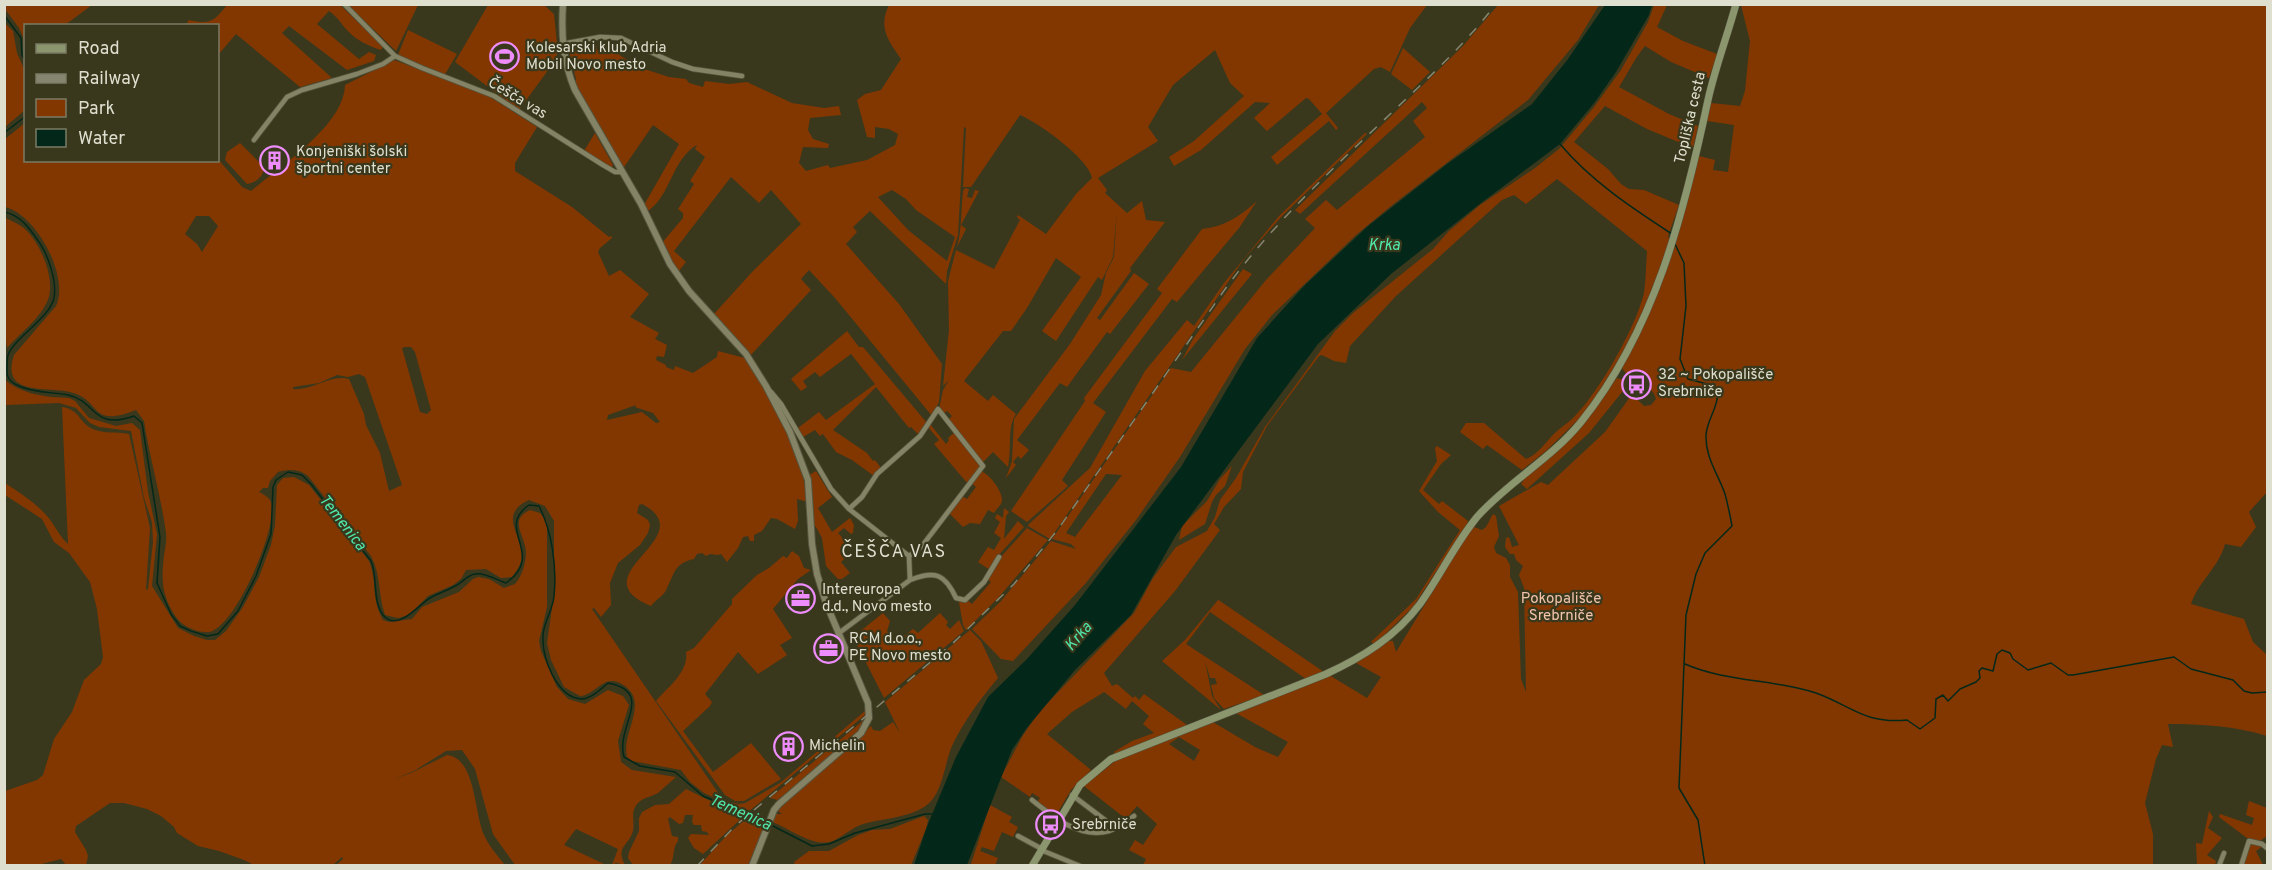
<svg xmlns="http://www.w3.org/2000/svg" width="2272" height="870" font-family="Overpass,sans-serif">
<rect width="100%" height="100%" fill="#39381d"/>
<path fill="#833700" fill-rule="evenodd" d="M4 5 5 4 92 5 65 25 26 26 25 50 23 37 19 28 5 9Z
M227 5H340L383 46 381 50C369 46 357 41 348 31 340 23 340 19 329 11L317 24 359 59 369 52 376 55 374 61 347 70 289 26 282 33 332 78 300 87 236 34 218 55V26H185L189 20C211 25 214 21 227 5Z
M348 5H418L396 51Z
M488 5H544L554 14 558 52 554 62 519 110 455 62Z
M889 5H1427L1410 28 1390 72 1381 67 1374 69 1326 113 1338 128 1336 130 1329 121 1277 165 1271 157 1322 114 1309 99 1306 98 1267 131 1254 118 1270 103 1255 102 1201 150 1174 166 1169 157 1194 141 1244 96 1230 83 1215 50 1173 85 1148 127 1158 141 1098 178 1107 190 1105 193 1127 213 1142 201 1146 220 1165 222 1130 268 1131 271 1097 318 1100 320 1134 273 1149 284 1110 334 1107 332 1067 387 1060 383 1017 440 1029 450 1021 459 1018 456 1013 462 1016 465 1006 478 1012 461 1014 419 1070 344 1101 295 1106 273 1114 257 1117 211 1113 257 1102 280 1098 277 1056 341 1042 331 1081 277 1056 258 1027 308 1011 331H1003L964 381 988 401 993 395 1016 414C1007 426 1012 450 1008 467L993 452 982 463 948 420 952 416 947 411 943 414 939 409 943 390 949 380 943 386 949 330 948 281 956 250 994 269 1020 220 1017 217 1018 215 1046 234 1076 194 1092 178C1089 159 1039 123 1020 115L971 187H963L966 128 964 127 958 235 947 271 946 284 870 211 853 227 857 232 846 244 899 304 942 364 939 402 932 416 835 298 809 270 801 279 811 290 750 356 714 314 753 271 801 224 771 190 759 203 731 177 674 251 686 262 678 272 661 244 683 218V213L678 209 694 184 690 181 705 157 695 149 697 145C672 159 671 195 648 211L644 205 679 144 653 125 622 170 575 83 576 79 569 51 575 47 582 49 596 45 597 50 618 54 638 67 669 77 686 79 689 83 703 87 705 81 729 84 747 82 792 103 824 108 839 106 841 115 810 118 808 130 813 139 829 144 828 148 803 147 799 163 806 171 828 165 830 168 867 160 895 145 898 134 889 129 875 127V138L867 137 857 100 865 94 881 90 901 59C888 40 878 28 889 5ZM892 190 906 199 916 210 955 237 947 261 908 230 878 197Z
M1498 5H1599L1578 40 1528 100 1391 206 1356 235 1272 315 1245 349 1180 457 1136 520 1085 584 1013 661 1001 659 972 629 1001 601 1051 541 1076 549 1071 544 1052 539 1171 368 1191 372 1266 280 1315 228 1305 219 1326 200 1337 210 1425 137 1413 121 1427 108 1422 102 1300 214 1295 210 1463 46ZM1106 474 1122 475 1075 537 1066 533Z
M1654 5H1667L1657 27 1683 41 1717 54 1709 78 1671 62 1645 46C1634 59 1628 73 1619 87L1669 114 1698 126 1693 148 1647 129 1605 106 1574 142 1608 169 1621 184 1629 189 1644 190 1679 205 1668 236 1670 241 1650 295 1626 348 1596 397 1583 415 1546 451 1522 470 1487 445 1483 449 1460 432 1466 423H1484L1526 459C1538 455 1546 441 1556 432 1561 427 1568 423 1574 417 1599 392 1636 327 1644 293 1646 279 1646 265 1647 251L1557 179 1526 204 1514 195 1502 200 1396 296 1350 346 1346 363 1334 361 1322 355 1319 356 1267 426 1243 472 1241 489 1224 507 1214 524 1220 530 1175 591 1104 673 1112 686 1117 684 1133 698 1135 696 1139 700 1144 694 1187 725 1115 754 1114 752 1132 741 1154 733 1143 724 1149 716 1132 701 1126 709 1104 692 1072 712 1047 734 1091 770 1071 790 1055 817 1037 802 1040 798 1032 793 1030 797 1001 777 1022 737 1038 713 1134 613 1153 578 1176 547 1207 531 1215 517 1220 500 1236 478 1265 427 1335 331 1353 313 1433 249 1449 231 1480 205 1535 168 1559 149 1594 107 1621 70 1648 22Z
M1741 5H2267V492L2249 512 2256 527 2241 547 2225 544C2219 567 2198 582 2191 604L2244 619 2253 642 2267 655V736C2236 726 2201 724 2168 724L2173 747 2162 745 2156 759 2145 803 2153 834V865H1143L1146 859 1129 850 1135 840 1143 845 1157 824 1137 806 1126 819 1084 786 1118 759 1211 721 1255 747 1278 757 1288 742 1234 712 1329 675 1367 698 1381 677 1356 663 1388 641H1393L1396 652 1466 537 1474 527 1482 530 1486 527 1493 514 1496 516 1499 536 1494 547 1496 553 1506 558 1510 565V577L1518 592 1521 679 1526 692 1524 588 1519 575 1523 566 1516 560 1514 554H1510L1505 547 1506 538 1509 537 1512 547 1519 545 1499 506 1541 482 1548 485 1605 432 1635 390 1638 400 1644 406 1651 405 1656 399C1653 383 1630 382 1622 368 1659 302 1682 230 1699 156L1715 160 1713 170 1728 172 1734 125 1707 121 1711 103 1740 106 1745 91 1750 41ZM1179 737 1200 750 1194 761 1169 744Z
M4 22 13 31 17 53 25 71V110L5 127Z
M408 30 457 54 444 76 404 59 398 55Z
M1403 48 1430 72 1412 90 1391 74Z
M394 60 487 95 537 127 515 163V171L572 207 609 237 611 236 612 238 600 248 598 252 609 276 620 270 649 294 630 317 659 333 655 339 667 345 664 357 657 356 656 360 666 365V367L674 370 675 366 693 373 717 357 718 351 745 358C773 395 802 456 808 502L797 499 798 521 795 529 777 519 771 518 762 531 754 535V541H750L748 536 743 537 738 548 727 562 721 554 718 555 710 554 706 556 702 553 697 554 694 559C675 563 675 572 667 588 665 595 655 600 651 606 576 575 705 537 642 504L639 505 637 513 648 520 650 525 648 533 640 545 618 563 610 583 611 605 601 617 594 608 592 609 723 800 739 804 745 803 780 783 865 711V715L747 813 704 793 690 782 681 770 632 761 627 757C621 733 649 704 625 686 622 684 617 681 613 681 601 680 593 695 580 696L564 687 551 660 547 643 554 594V521L545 506 529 500C498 514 521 534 522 555 522 564 517 570 512 577L501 578 486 569 466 570 461 579 453 585 428 596 409 615 398 618 385 615C378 595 381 574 371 556L308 476C299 469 289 469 278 472L270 481 268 488H263L259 492C263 494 270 498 271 502 280 525 233 632 208 632 197 633 182 626 176 617 162 596 161 581 164 556 165 549 167 541 166 533 161 496 150 459 144 421L136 410C88 429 102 399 70 392 47 386 0 397 14 355L56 306C70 277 36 214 5 207V139L25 123 26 160H218V159L242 187 251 191C281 166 344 125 345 85ZM196 216H209L218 226 202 252 197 244 185 234ZM405 347H411L415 352 431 410 427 414 420 412 402 348ZM359 374 365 377 402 485 389 491 380 453 366 425 364 414 349 379C330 374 313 391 293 389V387L319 383 337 375 348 377ZM636 405 635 407 653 413 660 422 656 423 642 412 607 420 608 415Z
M595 133 613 165 612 167H609L584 151Z
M1365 133 1367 134 1282 216 1244 259 1050 539 1028 526 1029 524 1090 468 1145 371 1187 320 1194 326 1224 283 1279 216Z
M240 143 264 167C263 177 257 182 247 184L225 160 227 152Z
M965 188 969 189 967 197 972 198 975 190 979 191 961 225 966 229 957 247C962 229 961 210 963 191Z
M1257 201 1239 228 1177 302 1172 299 1093 403 1106 412 1062 480 1068 486 1027 522 1011 511 1085 401 1084 398 1162 293 1157 289 1202 229C1224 227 1240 216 1257 201Z
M5 218C12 221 19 224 25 229 41 244 57 281 47 302 38 321 20 333 7 348L4 324Z
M1243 269 1252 274 1182 360 1193 339Z
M847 331 859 347H863L927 423 918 434 911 427 909 428 876 387 833 430 867 453 873 461 875 460 881 468 874 476 852 460 836 452 823 434 820 436 815 430 803 437 798 428 819 412 826 420 875 384 851 354 820 377 815 372 803 381 807 387 801 391 791 379Z
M1617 378 1624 380 1627 386 1589 433 1527 489 1521 484 1525 478 1577 432Z
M5 380C24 395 45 397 69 398L75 401 89 418 116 426 132 423 140 430 148 492 157 534 152 586 178 628 194 636 207 640H215L226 631 243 607 259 577 271 545 275 525 277 485 283 478 294 477 309 485 369 561C378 583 370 596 383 620L389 622 412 619 422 607 459 592 473 579 478 577 489 579 504 588 515 584C522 576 526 563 526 552 525 535 508 520 530 510L540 513 547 522V607L539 641 541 651 557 687 568 699 585 704 608 690 623 696 629 705 618 741 621 762 632 770 676 777C670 782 664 788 658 793 651 797 643 797 637 804 630 813 635 821 633 831 629 846 615 846 625 865L616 863 612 865 618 849 576 829 564 845 606 865H515L493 834 475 769 462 750 446 751 414 771 394 779 411 773 447 755C476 758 474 813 484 835 489 846 497 855 505 865H336L343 859 342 857 333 865H254L244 860 219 851 198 846 177 833 174 827 161 816 147 809 124 803H110L76 826 75 832 86 850 88 856 86 865H66L61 859 38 865H5V791L37 780 43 775 54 739 72 712 84 680 101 664 103 657 97 609 90 582 69 553 54 542 42 519 5 495V483C19 492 36 503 47 516 55 525 59 536 68 544L62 407C79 410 77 418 89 427 102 435 116 431 129 434L150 528 146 590 148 589 153 542 152 522 144 498 131 431 99 427 90 423 76 408 59 403 5 405Z
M930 424 946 444 949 440 948 438 955 432 980 465V468L968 484 934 444 939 440 928 427Z
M1437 446 1451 455 1441 464 1423 490 1439 504 1442 501 1468 521 1467 524 1413 607 1375 644 1371 642 1416 599 1460 530 1438 512 1419 491 1437 461 1435 448Z
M1232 466 1225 486 1216 495 1212 502 1205 524 1179 540 1182 526 1207 501 1220 479Z
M816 471 832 497 818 508 832 532 850 518 854 525 853 533 851 534 844 528 838 533 847 543 841 548 848 555 841 562 850 573 842 579H838L826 566 822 538 816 527 813 526 812 494 809 475Z
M981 471C989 474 1002 490 1002 500 1002 505 996 509 994 513L988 510 980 524 970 523 963 527 950 514 962 496 967 499 976 487 971 483Z
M1004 508 1009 512 1006 516 1004 539 1018 521 1024 527 996 558 990 570 978 562 988 547 994 550 1001 538 994 533 1000 522 995 518 997 514 1003 518Z
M1027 528 1048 540 998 598 966 630 963 625 959 602 967 600 972 604 991 582 987 579 998 560Z
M792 551 799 556 804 568 811 570 798 579 773 609 792 638 780 645 787 655 758 674 738 652 705 694 712 702 710 706 683 731 713 772 751 743 781 779 744 801H735L725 795 656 701C668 687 689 672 686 652L694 648 732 604V599L757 575 769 568 783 556 787 558Z
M1218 600 1220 601 1324 672 1306 679 1210 612 1186 644 1264 695 1224 709 1214 698 1211 685 1217 684 1215 678H1210L1205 661 1212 696 1221 710 1162 661 1185 640Z
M883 613 890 621 887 631 897 642 913 629 918 633 940 613 948 622 946 625 950 629 959 620 964 631 884 698 853 637Z
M970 630 981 641 998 678C981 698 963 722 952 746 944 764 943 796 924 807 906 818 886 818 867 823 854 826 846 834 835 840 815 850 790 828 772 822L776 814H782L778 811 786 801 871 726 873 730 880 731 893 722 900 733 885 702Z
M865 719 858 732 782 798 778 800 770 798Z
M686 789 743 817 703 854 694 848 688 838 691 834 709 835 707 832 702 831 701 825H694L692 822 693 815H685L683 823 679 824 670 817 668 819 672 836 678 837V841C672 848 675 858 670 865H633L628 858 629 852 639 831V818L642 812 655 805 669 804Z
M2249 801 2267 808V836L2260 841 2247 838 2219 817 2220 814 2252 825 2254 818 2246 815Z
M990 805 1012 817 1009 822 1018 827 1013 837 1002 832 994 851 982 847 980 851 998 858 995 865H973L971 864Z
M2209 811 2213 817 2208 828 2222 838 2207 855 2216 861 2215 865H2197L2196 843 2202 844Z
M924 816 928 820 926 829 911 865H795L794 862 809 851H829L858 835 872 830 890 829Z
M747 818 766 825 748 865 699 866 726 836Z
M2250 843 2263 846 2256 851 2263 865 2243 866Z"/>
<path fill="#03281a" d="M1605 5H1652L1649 15 1616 72 1595 102 1560 144 1481 203 1391 274 1318 344 1176 535 1131 615 1075 670 1026 729 1012 750 967 865H914L926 829 956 757 988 697 1027 659 1075 605 1181 467 1257 338 1304 286 1368 226 1447 164 1532 104 1568 59Z"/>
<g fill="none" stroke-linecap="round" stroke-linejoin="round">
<path stroke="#03281a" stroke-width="1.5" d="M4 15 21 38 22 55 26 62
M4 133 26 116
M1560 144C1591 181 1632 208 1672 234
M4 212C22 215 32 232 41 245 49 258 57 282 54 298 50 318 15 337 8 355 7 359 7 364 7 369 6 377 11 383 19 386 34 393 52 392 68 395 97 401 92 431 134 416L142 423 160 537 157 583 171 614 180 626 191 631 207 636 218 634 238 611 256 576 271 534 273 487 276 480 288 472 302 475 311 484 371 561C378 577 372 600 383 615 398 633 419 604 430 598 438 593 447 591 455 586 462 583 467 575 475 574 484 572 497 580 506 583 547 554 494 529 529 505L539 506C552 531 557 567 554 596 553 610 543 623 543 636 542 657 556 697 581 699 591 699 601 689 608 683 656 692 615 727 624 757L640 766 675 772 703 796 767 823
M1674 242 1684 263 1686 306 1680 359 1688 379 1707 384 1718 390C1719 407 1707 419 1706 435 1705 457 1718 474 1725 494 1728 505 1730 515 1732 526L1705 553 1696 574 1686 615 1679 788 1698 820 1705 866
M1685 664C1726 682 1773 679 1816 693 1852 706 1864 724 1907 720L1920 729 1935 718 1936 699 1943 695 1948 701 1960 689 1976 682 1980 678 1979 671 1982 668 1993 671 1997 654 2002 650 2010 653 2013 659 2028 670 2051 663 2068 675H2073L2174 657 2191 669 2233 680 2244 691 2252 693 2268 692
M771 825 812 846 829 844 855 833 925 814H933"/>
<defs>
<path id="minor" d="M344 4 395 56 422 68 494 96 603 165 615 172H621
M562 44 600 37 621 38 672 62 693 69 742 76
M254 140 287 97 302 90 357 74 383 64 395 56
M771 392 781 404 831 489 849 509 909 556 910 580
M849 509 862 497 877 474 920 436 938 409 983 466 922 546 909 556
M839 633 910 580C935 570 945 574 956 598L965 600 984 582 999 557
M1072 795 1105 820
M1032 800C1053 817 1080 839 1109 831 1118 828 1127 821 1134 816
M1018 836 1042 849
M1041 850 1080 866
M2219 866 2224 853
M2241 866 2249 841 2262 844 2268 849"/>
<path id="tertiary" d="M563 4C561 35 563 62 575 90L641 204 670 264 689 291 746 354 766 386 790 432 808 480 812 544 817 574 826 603 868 703 869 718 861 733 779 804 774 810 752 866"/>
<path id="secondary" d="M1032 866 1080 785 1111 759 1326 674C1363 657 1395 637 1420 604 1440 576 1455 544 1477 517 1508 482 1551 459 1581 422 1655 330 1684 213 1708 100 1715 68 1727 37 1736 4"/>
</defs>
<use href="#minor" stroke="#56553e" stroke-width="6"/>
<use href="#tertiary" stroke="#56553e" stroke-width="8"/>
<use href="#secondary" stroke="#56553e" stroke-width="8"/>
<use href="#minor" stroke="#848365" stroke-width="4.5"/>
<use href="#tertiary" stroke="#848365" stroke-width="6"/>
<use href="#secondary" stroke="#8b956e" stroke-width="7"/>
<path stroke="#868670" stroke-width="1.5" stroke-dasharray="10 10" stroke-linecap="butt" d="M697 866 735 826 952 644 1014 584 1059 528 1223 292C1275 220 1341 161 1405 100 1437 70 1469 39 1496 4"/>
</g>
<defs>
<symbol id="stadium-ring" viewBox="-11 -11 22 22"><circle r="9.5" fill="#39381d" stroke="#ed8cfa" stroke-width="1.5"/><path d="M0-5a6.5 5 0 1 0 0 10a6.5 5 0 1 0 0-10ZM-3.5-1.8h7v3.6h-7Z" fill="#ed8cfa"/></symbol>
<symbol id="building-ring" viewBox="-11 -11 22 22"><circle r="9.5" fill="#39381d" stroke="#ed8cfa" stroke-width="1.5"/><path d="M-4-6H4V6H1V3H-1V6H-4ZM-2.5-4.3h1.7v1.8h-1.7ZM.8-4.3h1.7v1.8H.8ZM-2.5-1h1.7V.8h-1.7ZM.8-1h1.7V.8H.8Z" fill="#ed8cfa"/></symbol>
<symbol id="bus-ring" viewBox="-11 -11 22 22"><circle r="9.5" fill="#39381d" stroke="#ed8cfa" stroke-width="1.5"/><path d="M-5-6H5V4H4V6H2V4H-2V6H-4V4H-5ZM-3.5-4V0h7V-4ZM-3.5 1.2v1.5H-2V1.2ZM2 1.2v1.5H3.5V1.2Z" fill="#ed8cfa"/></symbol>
<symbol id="office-ring" viewBox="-11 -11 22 22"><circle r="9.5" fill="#39381d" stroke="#ed8cfa" stroke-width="1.5"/><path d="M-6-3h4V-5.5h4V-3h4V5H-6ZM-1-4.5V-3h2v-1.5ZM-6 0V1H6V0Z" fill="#ed8cfa"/></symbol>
</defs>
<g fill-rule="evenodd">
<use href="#stadium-ring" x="488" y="40" width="33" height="33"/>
<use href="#building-ring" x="258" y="144" width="33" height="33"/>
<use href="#bus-ring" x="1620" y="368" width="33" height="33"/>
<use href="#office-ring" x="784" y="582" width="33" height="33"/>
<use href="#office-ring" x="812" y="632" width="33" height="33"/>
<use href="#building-ring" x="772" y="730" width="33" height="33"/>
<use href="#bus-ring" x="1034" y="808" width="33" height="33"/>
</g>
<g text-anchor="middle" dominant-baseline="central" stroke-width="4.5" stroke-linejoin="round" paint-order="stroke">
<g font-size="15" fill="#dfdfcf" stroke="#39381d" text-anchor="start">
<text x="526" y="48">Kolesarski klub Adria<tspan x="526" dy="17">Mobil Novo mesto</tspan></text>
<text x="296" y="152">Konjeniški šolski<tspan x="296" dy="17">športni center</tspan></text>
<text x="1658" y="375">32 ~ Pokopališče<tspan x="1658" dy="17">Srebrniče</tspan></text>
<text x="822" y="590">Intereuropa<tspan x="822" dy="17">d.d., Novo mesto</tspan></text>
<text x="849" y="639">RCM d.o.o.,<tspan x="849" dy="17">PE Novo mesto</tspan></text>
<text x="809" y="746">Michelin</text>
<text x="1072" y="825">Srebrniče</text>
</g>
<g font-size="15" fill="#dfdfcf" stroke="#39381d">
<text transform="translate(517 99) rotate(31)">Češča vas</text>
<text transform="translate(1691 118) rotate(-77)">Topliška cesta</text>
</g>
<g font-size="15" fill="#f2c4ac" stroke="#39381d">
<text x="1561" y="599">Pokopališče<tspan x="1561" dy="17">Srebrniče</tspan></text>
</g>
<g font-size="16" font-style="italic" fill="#50e8ab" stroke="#39381d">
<text x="1384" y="246">Krka</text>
<text transform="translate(342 523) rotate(52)">Temenica</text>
<text transform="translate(1079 637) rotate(-49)">Krka</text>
<text transform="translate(740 813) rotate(24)">Temenica</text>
</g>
<g font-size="18" letter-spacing="1.5" fill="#dfdfcf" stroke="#39381d">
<text x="894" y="552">ČEŠČA VAS</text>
</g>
</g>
<rect width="2272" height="870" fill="none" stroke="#dfdfcf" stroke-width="12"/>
<rect x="24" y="24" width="195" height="138" fill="#39381d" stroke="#7b7b64" stroke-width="1.5"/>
<rect x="36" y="44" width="30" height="9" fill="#8b956e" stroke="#7b7b64" stroke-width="1.5"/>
<text x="78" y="54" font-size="18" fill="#dfdfcf">Road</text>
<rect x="36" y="74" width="30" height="9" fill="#868670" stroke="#7b7b64" stroke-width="1.5"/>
<text x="78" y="84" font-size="18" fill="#dfdfcf">Railway</text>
<rect x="36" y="99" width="30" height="18" fill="#833700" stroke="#7b7b64" stroke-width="1.5"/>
<text x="78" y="114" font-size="18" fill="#dfdfcf">Park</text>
<rect x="36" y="129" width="30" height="18" fill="#03281a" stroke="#7b7b64" stroke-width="1.5"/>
<text x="78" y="144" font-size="18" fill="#dfdfcf">Water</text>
</svg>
